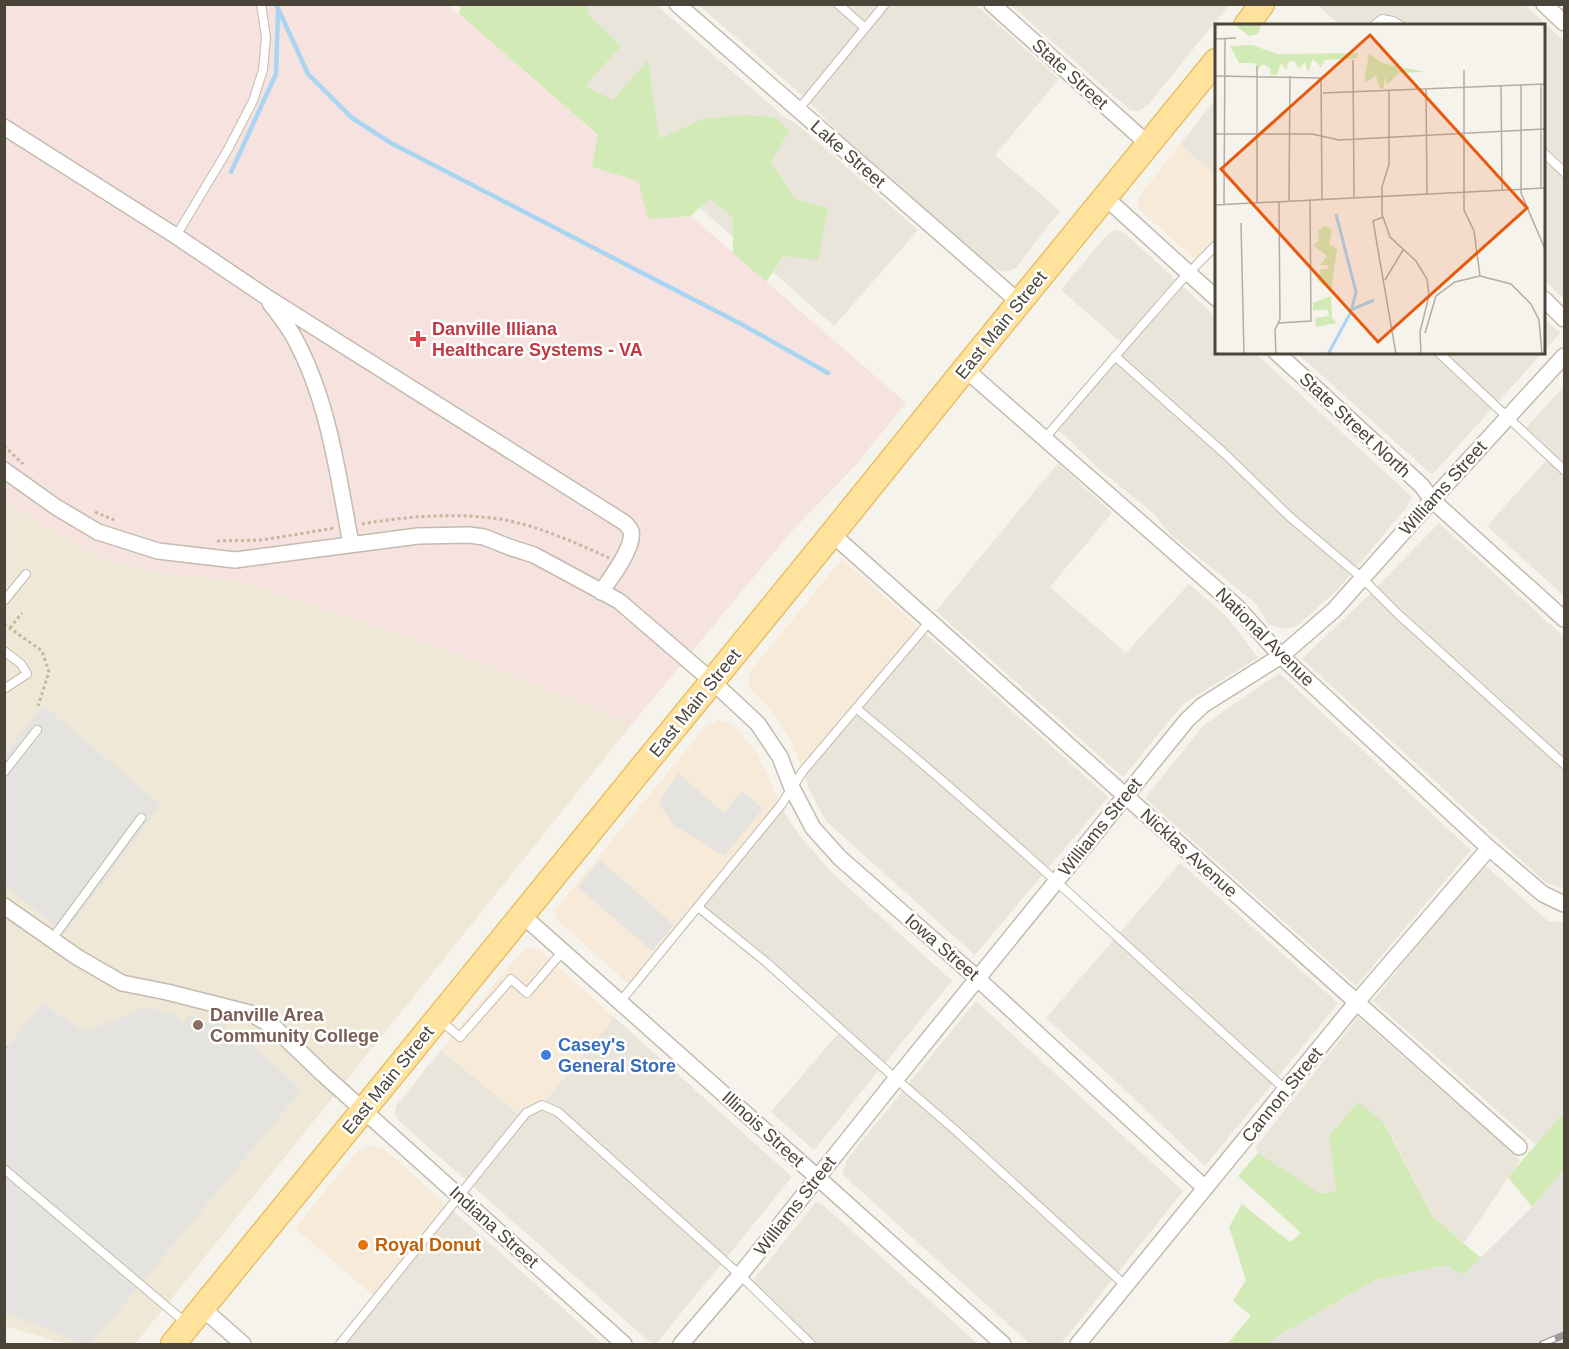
<svg xmlns="http://www.w3.org/2000/svg" width="1569" height="1349" font-family="Arial,sans-serif">
<rect width="100%" height="100%" fill="#f6f3ec"/>
<path fill="#eae5da" d="M470 5H656L782 115 797 124 918 230 834 326Z
M699 5H976L1059 79 995 155 1060 211 1016 268 1005 272 993 268 838 132 803 96Z
M1011 5H1229L1148 105 1139 111 1130 110Z
M1317 5H1525L1564 41V299L1544 280V26H1401L1382 19 1373 25H1340Z
M1216 99V176L1180 144Z
M1115 230 1121 231 1128 236 1216 317V352L1255 353 1412 497 1406 508 1338 589 1297 626 1282 629 1269 624 1255 603 1172 536 1154 514 1098 468 1063 434 1054 428 1124 345 1061 290 1105 237Z
M1544 319 1560 333 1544 351Z
M1297 353H1542L1432 475Z
M1564 386V596L1487 526 1550 456 1523 431Z
M1058 463 1112 513 1050 587 1126 653 1189 584 1227 617 1258 658 1184 703 1123 777 936 611Z
M1439 523 1564 637V888L1546 883 1302 659 1374 590Z
M922 630 1108 797 975 955 826 821 810 791 803 771Z
M1279 673 1471 850 1356 986 1145 798 1204 725Z
M781 805 787 817 801 837 831 872 952 981 814 1150 771 1112 841 1030 698 907Z
M1180 863 1338 1003 1205 1166 1106 1072 1046 1018Z
M1486 866 1548 921 1564 922V1112L1536 1145 1373 1001 1431 928Z
M976 1001 1183 1191 1061 1344H1030L842 1174 848 1158Z
M614 1017 792 1177 656 1344H652L400 1122 395 1114 396 1106 441 1050 522 1117 542 1105Z
M1358 1017 1520 1160 1464 1243 1432 1216 1385 1123 1329 1136 1336 1191 1320 1194 1258 1153 1255 1148Z
M816 1202 823 1205 978 1344H811L749 1285Z
M450 1208 603 1344H340Z"/>
<path fill="#f7ead8" d="M1180 144 1216 176V245L1199 263 1138 208 1139 197Z
M842 559 922 630 803 771 793 745 781 724 771 710 752 691 748 682 750 672Z
M719 720 731 723 745 738 758 756 781 805 632 987 556 919 555 910 706 726Z
M530 947 539 950 614 1017 542 1105 522 1117 441 1050 521 952Z
M370 1146 383 1148 450 1208 377 1299 295 1228 357 1152Z"/>
<path fill="#e6e2dd" d="M1564 1170V1344H1268L1276 1337 1375 1280 1446 1265 1463 1275 1532 1207Z"/>
<path fill="#efe8d6" d="M4 497 16 507 170 575 235 579 473 659 632 724 135 1344H66L5 1326Z"/>
<path fill="#f6e3e0" d="M5 5H448L906 403 854 467 791 532 632 724 473 659 235 579 170 575 102 558 56 533 16 507 5 497Z"/>
<path fill="#d2eab5" d="M461 5H587V13L621 46 585 86 613 100 648 60 659 139 703 119 747 115 776 118 789 131 771 161 795 199 828 208 818 260 783 256 766 282 733 253V218L710 198 691 216 648 219 638 181 592 167 598 135 459 14Z
M1358 1102 1384 1123 1432 1216 1481 1258 1463 1275 1446 1265 1375 1280 1276 1337 1268 1344H1227L1251 1316 1233 1301 1246 1280 1229 1227 1242 1204 1290 1242 1301 1233 1238 1176 1258 1153 1320 1194 1336 1191 1329 1136Z
M1564 1112V1170L1532 1207 1508 1177Z"/>
<path fill="#e5e3e0" d="M43 705 161 805 65 934 5 886 4 755Z
M678 773 724 813 742 791 763 809 724 856 673 825 659 803Z
M600 860 674 925 652 951 578 887Z
M43 1003 81 1030 87 1031 145 1007 175 1015 183 1023 191 1014 204 1024 207 1021 221 1024 231 1033 235 1030 302 1090 91 1344H84L5 1313 4 1051Z"/>
<g fill="none" stroke-linecap="round" stroke-linejoin="round">
<path stroke="#a9d4f2" stroke-width="4.5" d="M276 4 308 74 352 118 391 143 743 325 828 373
M231 172 276 74 278 11"/>
<defs>
<path id="service" d="M838 4 865 28
M1373 26 1382 19 1393 21 1401 26
M798 110 885 4
M1544 153 1564 172
M176 236 227 151 253 101 263 70 266 37 261 4
M1438 352 1564 470
M1115 356 1225 454 1290 517 1362 578 1398 614 1564 764
M1045 438 1125 345 1179 283 1216 245
M4 601 26 574
M4 651 21 664 27 674 4 689
M857 709C1005 830 1143 962 1286 1090
M4 772 37 730
M698 907 766 962 896 1079 954 1129 1126 1286
M52 939 141 818
M620 1002 781 805 803 771 930 621
M441 1021 460 1037 511 979 527 993 563 951
M4 1169 186 1323
M340 1344 526 1113 542 1105 558 1112 740 1275 811 1344"/>
<path id="minor" d="M677 4 1019 302
M992 4 1148 144
M1544 4 1564 23
M4 127 176 236 265 296 625 523C627 526 630 528 631 531 635 547 610 579 601 592
M1106 198 1216 298
M1544 299 1564 319
M270 303C279 315 290 328 296 341 329 403 338 475 351 544
M1276 352 1422 486 1432 500 1564 619
M965 369 1237 607 1281 656 1489 848 1543 894 1564 904
M4 470 56 507 98 532 158 551 235 560 418 536 469 535 484 537 509 547 534 555 619 601 712 681 758 724 780 757 792 788 813 828 840 858 978 979 1205 1188
M832 534 1519 1147
M4 906 77 957 122 983 167 992 250 1013 274 1027 324 1075 624 1344
M522 915 817 1177 1003 1344
M202 1308 243 1344
M681 1344 740 1275 896 1079 1187 720 1203 705 1281 656 1334 610 1432 500 1564 356
M1078 1344 1356 1003 1489 848"/>
<path id="primary" d="M1246 26 1262 4
M173 1344 832 534 965 369 1216 61"/>
</defs>
<use href="#service" stroke="#c2bbae" stroke-width="10"/>
<use href="#minor" stroke="#c2bbae" stroke-width="18"/>
<use href="#primary" stroke="#e6c16a" stroke-width="27"/>
<path stroke="#c4b79f" stroke-width="3" stroke-dasharray="3 3" stroke-linecap="butt" d="M4 446 23 464
M95 512 114 520
M362 524C408 516 459 512 505 520 541 527 576 543 609 558
M217 541 262 540 335 528
M4 624 42 651 49 672 38 706
M10 628 22 613
M4 1046 7 1048"/>
<use href="#service" stroke="#fff" stroke-width="8"/>
<use href="#minor" stroke="#fff" stroke-width="15"/>
<use href="#primary" stroke="#ffe39c" stroke-width="24"/>
<defs>
<path id="rail" d="M1542 1344 1564 1335"/>
</defs>
<use href="#rail" stroke="#9a9a9a" stroke-width="7"/>
<use href="#rail" stroke="#fff" stroke-width="4.5" stroke-dasharray="14" stroke-linecap="butt"/>
</g>
<path fill="#e0444e" stroke="#fff" stroke-width="2" d="M415 330h6v6h6v6h-6v6h-6v-6h-6v-6h6z"/>
<circle fill="#8d6e63" stroke="#fff" stroke-width="2" cx="198" cy="1025" r="6"/>
<circle fill="#3f7fe0" stroke="#fff" stroke-width="2" cx="546" cy="1055" r="6"/>
<circle fill="#e8710a" stroke="#fff" stroke-width="2" cx="363" cy="1245" r="6"/>
<g text-anchor="middle" dominant-baseline="central" stroke-width="5" stroke-linejoin="round" paint-order="stroke">
<g font-size="18" fill="#4b4439" stroke="#fff">
<text transform="translate(1070 74) rotate(42)">State Street</text>
<text transform="translate(848 154) rotate(41)">Lake Street</text>
<text transform="translate(1001 325) rotate(-51)">East Main Street</text>
<text transform="translate(1355 425) rotate(43)">State Street North</text>
<text transform="translate(1443 488) rotate(-48)">Williams Street</text>
<text transform="translate(1265 637) rotate(45)">National Avenue</text>
<text transform="translate(695 703) rotate(-51)">East Main Street</text>
<text transform="translate(1100 827) rotate(-51)">Williams Street</text>
<text transform="translate(1189 853) rotate(42)">Nicklas Avenue</text>
<text transform="translate(942 947) rotate(41)">Iowa Street</text>
<text transform="translate(388 1080) rotate(-51)">East Main Street</text>
<text transform="translate(1282 1095) rotate(-51)">Cannon Street</text>
<text transform="translate(763 1129) rotate(42)">Illinois Street</text>
<text transform="translate(795 1206) rotate(-52)">Williams Street</text>
<text transform="translate(494 1227) rotate(42)">Indiana Street</text>
</g>
<g font-size="18" font-weight="bold" fill="#be3a42" stroke="#fff" text-anchor="start">
<text x="432" y="329">Danville Illiana<tspan x="432" dy="21">Healthcare Systems - VA</tspan></text>
</g>
<g font-size="18" font-weight="bold" fill="#785e54" stroke="#fff" text-anchor="start">
<text x="210" y="1015">Danville Area<tspan x="210" dy="21">Community College</tspan></text>
</g>
<g font-size="18" font-weight="bold" fill="#366cbe" stroke="#fff" text-anchor="start">
<text x="558" y="1045">Casey's<tspan x="558" dy="21">General Store</tspan></text>
</g>
<g font-size="18" font-weight="bold" fill="#c56008" stroke="#fff" text-anchor="start">
<text x="375" y="1245">Royal Donut</text>
</g>
</g>
<g transform="translate(1215 24)">
<rect width="330" height="330" fill="#f6f3ec"/>
<path d="M20 1 45 0 46 1 43 10 34 12ZM37 21 63 30 143 29V34L110 36 106 43 98 35 93 48 90 38 84 45 79 37 73 38 72 46 66 39 62 51H56L55 44 48 40 43 45 39 39H24L15 22ZM154 29 167 39 210 48 184 49 172 61 170 52 169 64 165 65 161 52 149 59ZM110 202 117 206 114 220 122 225 116 268 102 256 106 245H114L112 241H105L112 232 98 221 104 217 103 206ZM116 272 117 294 122 299 101 303 100 294 114 292 113 286H98V279Z" fill="#d2eab5"/>
<path fill="none" stroke="#a9d4f2" stroke-width="3" d="M138 285 159 276M113 330 136 288 141 268 121 190"/>
<path fill="none" stroke="#b2ada4" stroke-width="1.5" d="M0 15 21 14M138 36 139 173M0 52 106 54 107 175M326 60V164M306 61V169L330 225M286 62 287 166M211 65 212 170M174 67V140L167 163V190L175 213 201 237 212 255 214 272 205 308 206 330M108 69 330 60M0 110H97L124 116 330 105M74 177 75 52M42 178V42M9 180 10 15M0 181 330 164M168 193 158 197 181 330M26 199 29 330M265 252 296 260 316 280 324 296 327 330M170 256 188 226M64 299 96 297 95 176M210 309 221 272 240 258 265 252 259 207 249 186V46M61 330 60 306 65 295 64 178"/>
<path fill="#e8590c" fill-opacity="0.15" stroke="#e8590c" stroke-width="3" d="M155 11 312 184 163 318 6 145Z"/>
<rect width="330" height="330" fill="none" stroke="#4b4439" stroke-width="3"/>
</g>
<rect width="1569" height="1349" fill="none" stroke="#4b4439" stroke-width="12"/>
</svg>
